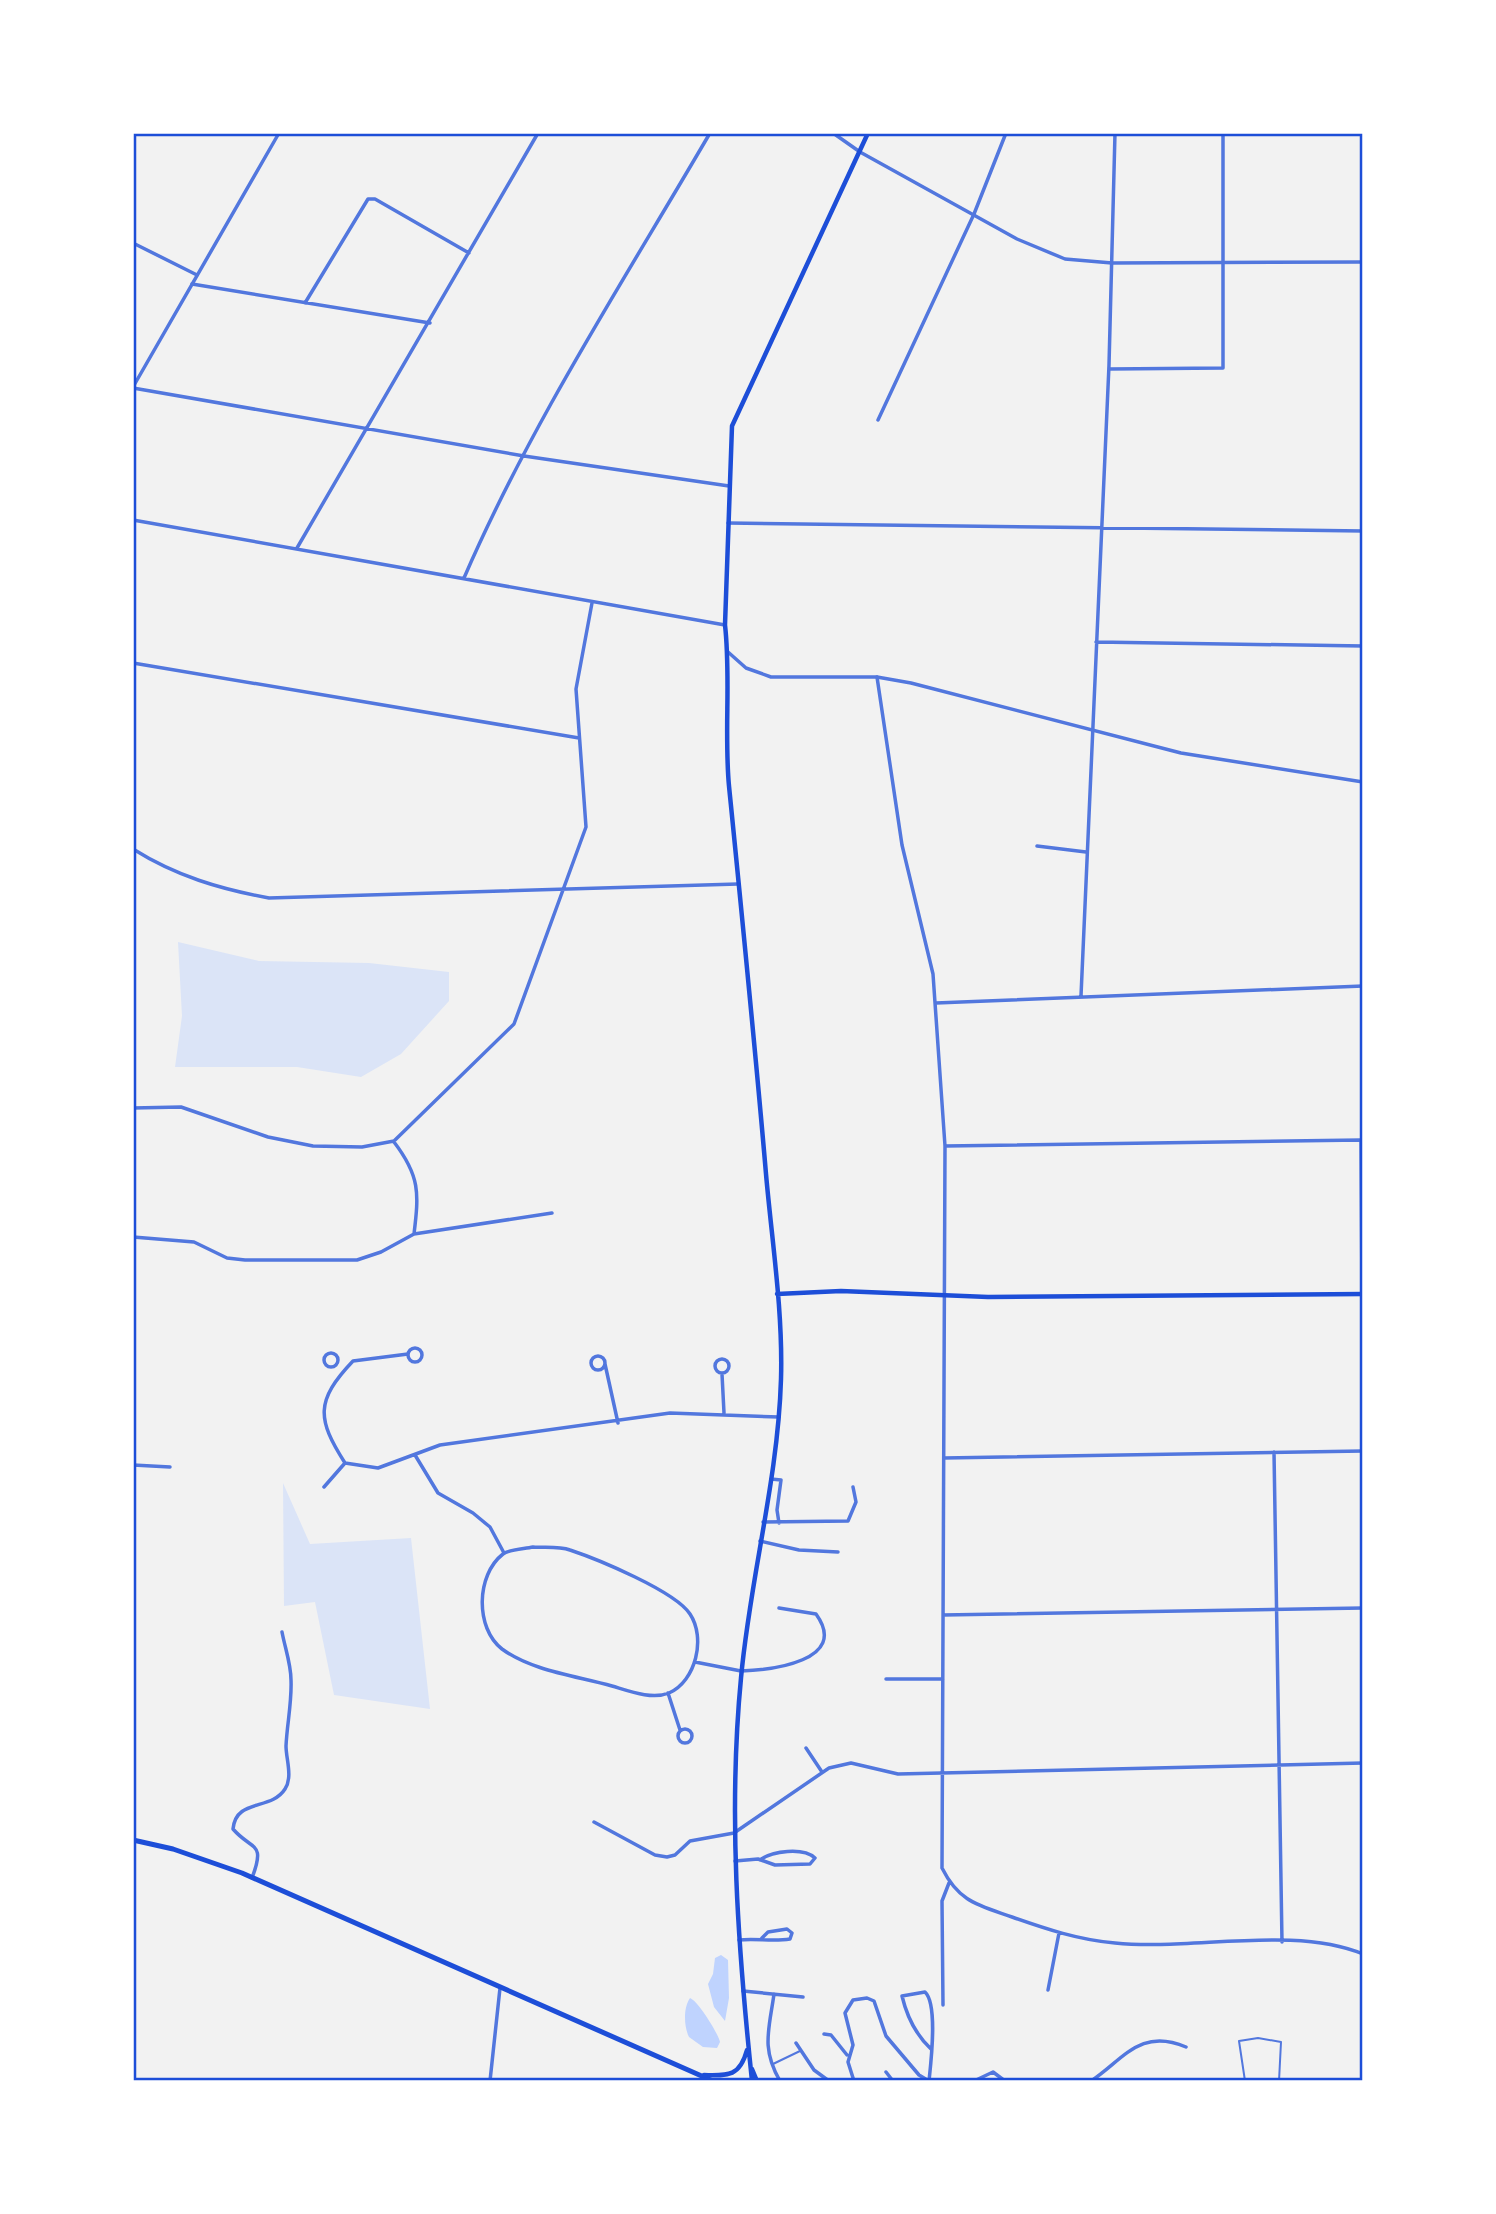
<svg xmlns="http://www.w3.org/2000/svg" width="1496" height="2214" font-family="Overpass,sans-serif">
<rect width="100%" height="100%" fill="#f2f2f2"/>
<path fill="#dbe4f7" d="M178 942 259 961 369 963 449 972V1001L401 1054 361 1077 297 1067H175L182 1016Z
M283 1483 310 1544 411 1538 430 1709 334 1695 315 1602 284 1606Z"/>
<path fill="#bfd3fe" d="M721 1955 728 1960 729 1998 725 2021 714 2007 708 1984 713 1974 715 1958Z
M690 1998C698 2001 718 2033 720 2042L717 2048 703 2047 689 2037C684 2027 683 2008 690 1998Z"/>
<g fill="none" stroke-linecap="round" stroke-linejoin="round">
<path stroke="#5277de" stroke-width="2" d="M773 2064 800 2051
M1245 2081 1239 2041 1258 2038 1281 2042 1279 2081"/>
<path stroke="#5277de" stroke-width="3.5" d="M833 133 860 152
M133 243 197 275
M192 284 430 323
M305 303 368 199H375L469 253
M1109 369 1223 368V133
M133 388 524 456 729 486
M878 420 974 214 1006 133
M133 520 725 625
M728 523 1363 531
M297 548 538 133
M464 578C531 423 625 279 710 133
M1096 642 1363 646
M133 663 579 738
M877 677 902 845 933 974 945 1146 942 1868C959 1902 978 1905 1012 1917 1046 1929 1079 1940 1115 1943 1191 1951 1293 1925 1363 1954
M1037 846 1086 852
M133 849C176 876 220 889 269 898L738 884
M1081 996 1109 365 1115 133
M936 1003 1363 986
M133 1108 181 1107 268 1137 313 1146 362 1147 394 1141 514 1024 586 827 576 689 592 603
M394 1142C420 1176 419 1193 414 1234
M945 1146 1361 1140 1362 1294
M133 1237 194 1242 227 1258 245 1260H357L381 1252 414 1234 552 1213
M408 1355a7 7 0 1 1 14 0a7 7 0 1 1-14 0Z
M324 1360a7 7 0 1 1 14 0a7 7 0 1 1-14 0Z
M408 1354 353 1361C315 1401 317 1419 345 1463L378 1468 440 1445 670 1413 779 1417
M591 1363a7 7 0 1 1 14 0a7 7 0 1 1-14 0Z
M715 1366a7 7 0 1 1 14 0a7 7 0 1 1-14 0Z
M605 1364 618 1423
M722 1374 724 1413
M1274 1452 1282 1942
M415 1455 438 1493 473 1513 490 1527 504 1553
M944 1458 1363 1451
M133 1465 170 1467
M771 1479 781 1480 777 1510 779 1523
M324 1487 345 1463
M763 1522 848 1521 856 1502 853 1487
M760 1541 799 1550 838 1552
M533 1547C545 1548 559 1546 570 1550 597 1559 675 1591 690 1614 706 1638 696 1681 669 1693 652 1700 629 1691 612 1686 577 1676 532 1671 502 1649 475 1628 476 1575 503 1554 510 1549 524 1549 533 1547Z
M943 1615 1363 1608
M695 1662 741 1671
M741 1671C771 1670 850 1661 816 1614L779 1608
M886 1679H943
M668 1693 680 1730
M678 1736a7 7 0 1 1 14 0a7 7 0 1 1-14 0Z
M806 1748 822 1772
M594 1822 655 1855 667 1857 675 1855 690 1841 734 1833 829 1768 851 1763 898 1774 1363 1763
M735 1861 758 1859 775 1865 810 1864 815 1858C803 1847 772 1851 760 1860
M252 1878C266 1841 252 1851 233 1829 236 1798 271 1811 285 1789 293 1777 286 1759 286 1746 287 1724 292 1702 291 1680 291 1664 285 1648 282 1632
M739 1940C757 1938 772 1942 790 1939L792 1933 787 1929 768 1932 762 1938
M1048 1990 1059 1933
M743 1991 803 1997
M774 1994C769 2030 761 2048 780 2081
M943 2005 942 1901 949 1883
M824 2034 831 2035 847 2055
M796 2043 814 2070 829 2081
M886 2072 893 2081
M490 2081 500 1988
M854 2081 848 2062 853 2045 845 2013 853 2000 867 1998 874 2001 886 2036 919 2075 929 2081
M929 2081C931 2062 938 2004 925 1992L902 1996C907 2017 915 2034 931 2049
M974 2081 993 2072 1005 2081
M1091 2081C1123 2060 1140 2027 1186 2047"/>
<path stroke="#5277de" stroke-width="3.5" d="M860 152 1017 239 1065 259 1112 263 1363 262
M133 387 279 133
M728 652 746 668 771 677H877L911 683 1181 753 1363 782"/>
<path stroke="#1d4ed8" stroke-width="4.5" d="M777 1294 841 1291 988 1297 1363 1294
M752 2069 757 2081
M704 2075C729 2076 740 2076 747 2050
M752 2081C738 1947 728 1813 741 1678 750 1578 778 1480 781 1379 783 1311 772 1242 766 1174 755 1045 742 916 729 786 724 733 731 678 725 625L732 426 868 133"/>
<path stroke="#1d4ed8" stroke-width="5" d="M133 1840 173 1849 242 1873 713 2081"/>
</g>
<rect width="1496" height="2214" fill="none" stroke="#ffffff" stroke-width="270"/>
<rect x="135" y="135" width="1226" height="1944" fill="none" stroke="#1d4ed8" stroke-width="2.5"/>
</svg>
